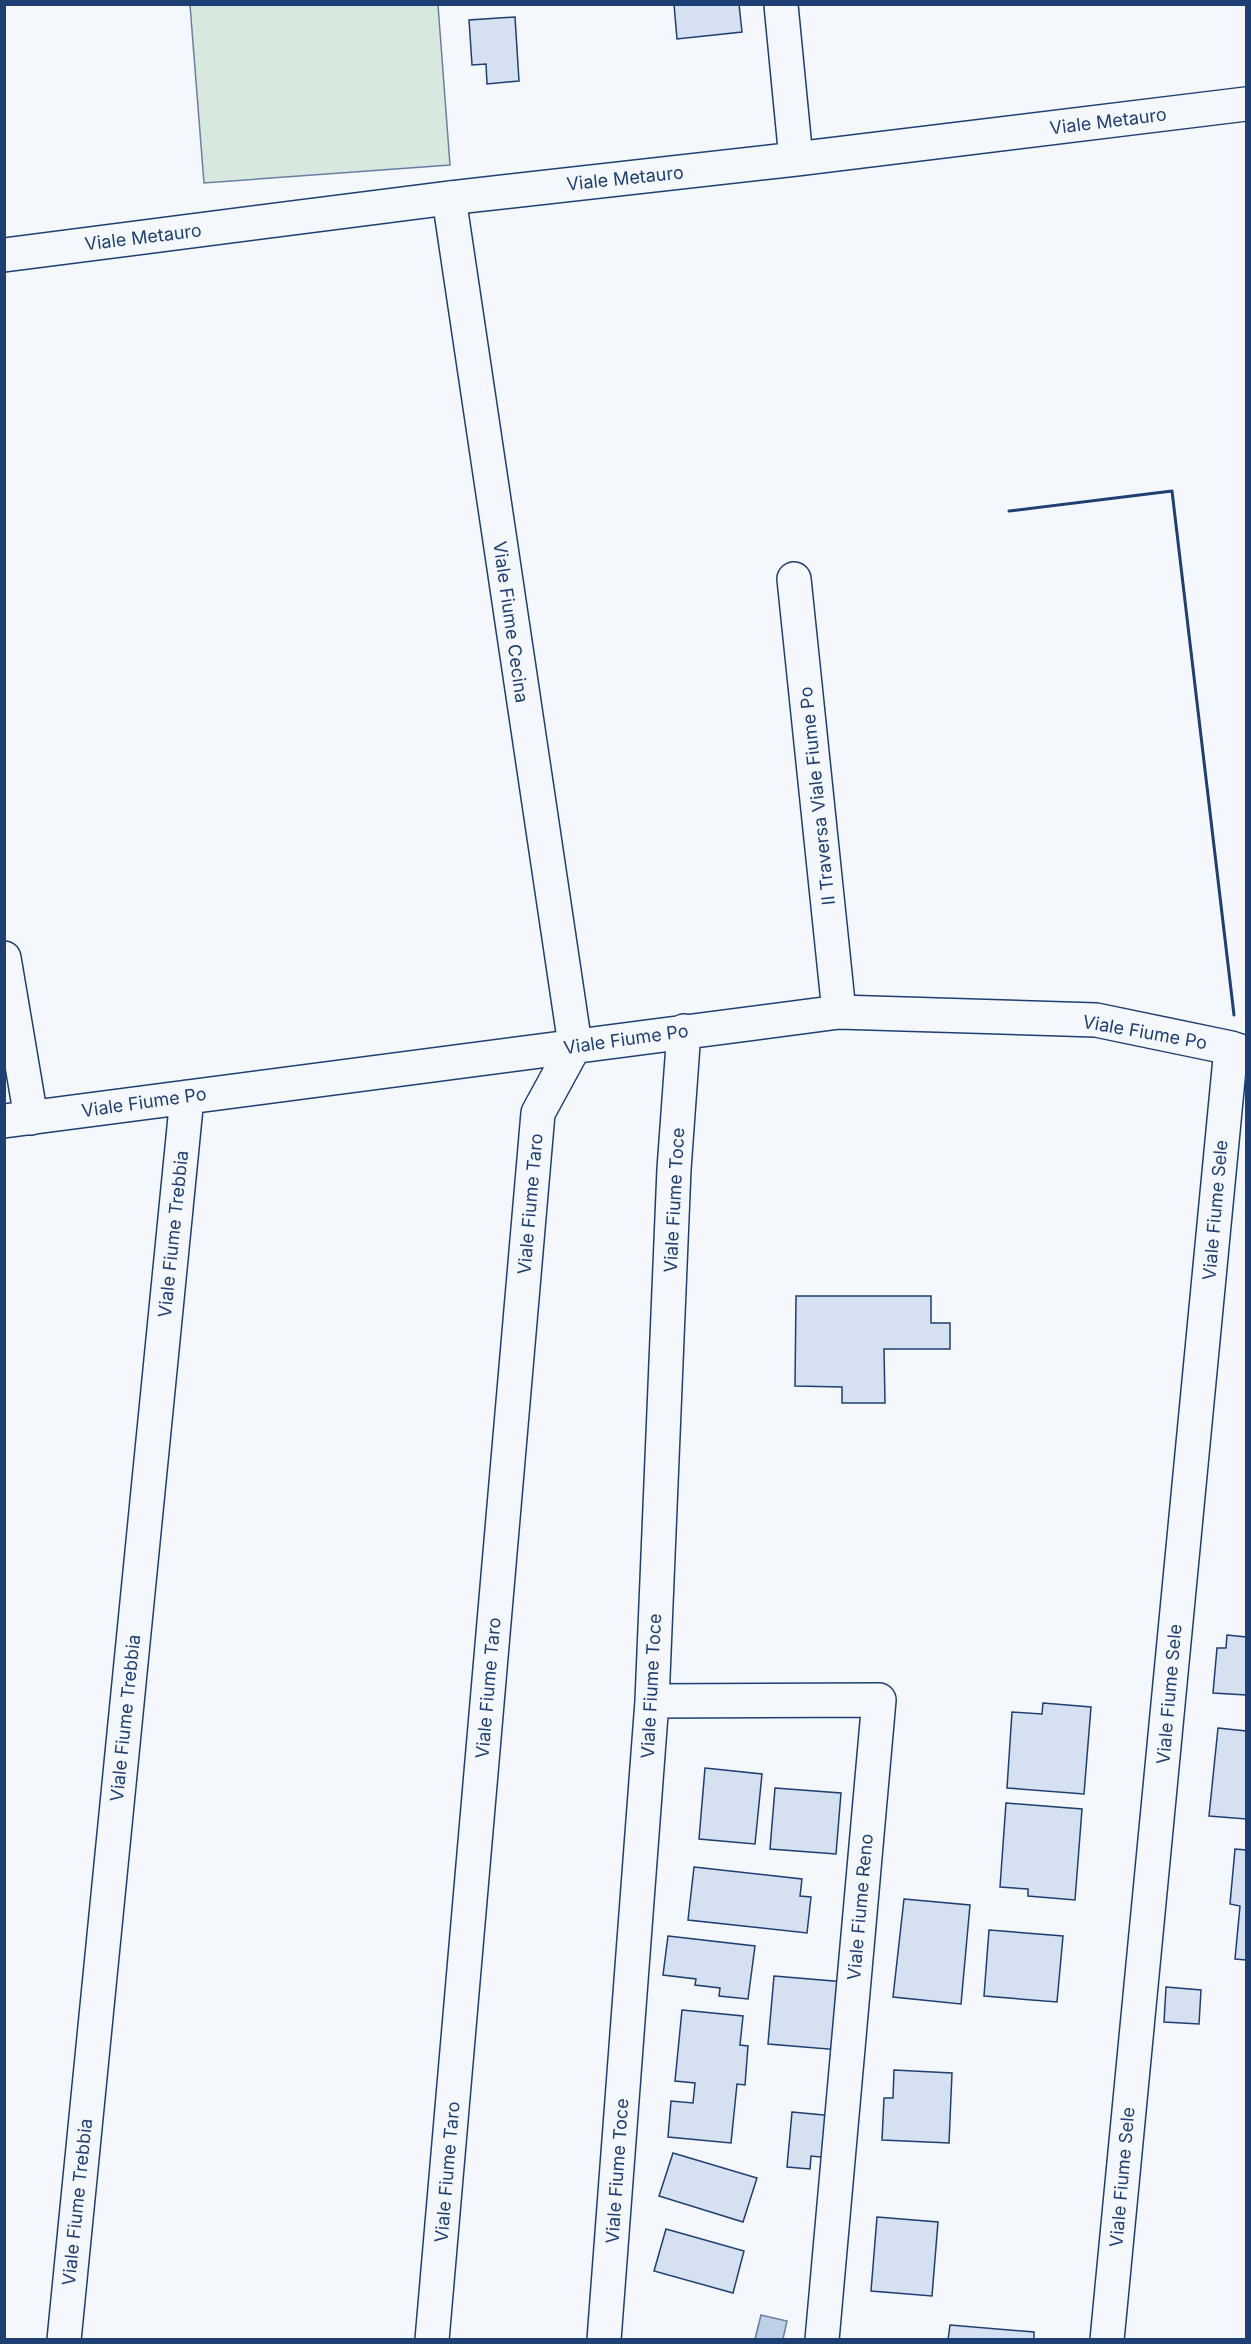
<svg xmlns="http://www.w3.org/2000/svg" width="1251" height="2344" font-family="Inter,sans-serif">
<rect width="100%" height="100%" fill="#f4f7fb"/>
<path fill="#d7e8df" stroke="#687fa3" stroke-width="1.5" d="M190 5H438L450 165 204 183Z"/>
<path fill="#bed0e5" stroke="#687fa3" stroke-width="1.5" d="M761 2315 787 2321 783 2339H755Z"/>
<path fill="#d5e0f0" stroke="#1d3f73" stroke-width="1.5" d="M674 4H739L742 32 677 39Z
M515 17 519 81 487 84 486 64 472 65 469 20Z
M796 1296H931V1323H950V1349H884L885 1403H842V1387L795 1386Z
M1227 1635 1246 1637V1701V1695L1213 1693 1217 1648H1226Z
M1043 1703 1091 1707 1084 1794 1007 1788 1012 1712 1042 1714Z
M1218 1728 1246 1731V1819L1209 1816Z
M705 1768 762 1774 755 1844 699 1839Z
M775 1788 841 1793 836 1854 770 1849Z
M1006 1803 1082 1809 1075 1900 1028 1896V1889L1000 1887Z
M1235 1849 1246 1850V1960L1235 1959 1240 1906 1230 1904Z
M694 1867 802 1879 800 1896 811 1897 807 1933 688 1920Z
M904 1899 970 1905 961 2004 893 1997Z
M989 1930 1063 1936 1057 2002 984 1996Z
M668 1936 755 1946 748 1999 719 1996 720 1988 695 1985 696 1979 663 1975Z
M774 1976 845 1982 840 2050 768 2044Z
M1166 1987 1201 1990 1199 2024 1164 2022Z
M682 2010 743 2016 740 2045 748 2046 745 2085 737 2084 731 2143 668 2137 671 2101 693 2103 695 2083 675 2081Z
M894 2070 952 2073 949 2143 882 2140 884 2098H893Z
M792 2112 834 2116 830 2158 811 2156 810 2169 787 2167Z
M673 2153 757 2178 743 2222 659 2196Z
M877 2217 938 2222 932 2296 871 2291Z
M666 2229 744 2251 733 2293 654 2271Z
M950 2325 1034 2332V2340H948Z"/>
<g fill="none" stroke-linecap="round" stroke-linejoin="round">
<defs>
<path id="minor" d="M781 5 796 159
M4 255 449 198 796 159 1246 104
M794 579 839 1012
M4 958 31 1118
M4 1121 839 1012 1096 1020 1231 1048 1246 1053
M652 1701 879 1700 822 2340
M64 2340 187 1097
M432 2340 538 1113 575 1045 449 198
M604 2340 652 1701 674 1169 684 1031
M1107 2340 1231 1048"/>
</defs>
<use href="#minor" stroke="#1d3f73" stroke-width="36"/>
<use href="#minor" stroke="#f4f7fb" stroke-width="33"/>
<path stroke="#1d3f73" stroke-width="3" d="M1009 511 1172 491 1234 1015"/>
</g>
<g text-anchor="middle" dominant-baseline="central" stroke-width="4.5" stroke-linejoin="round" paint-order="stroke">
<g font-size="18" fill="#1d3f73" stroke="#f4f7fb">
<text transform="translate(1108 121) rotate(-7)">Viale Metauro</text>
<text transform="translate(625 178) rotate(-6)">Viale Metauro</text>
<text transform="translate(143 237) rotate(-7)">Viale Metauro</text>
<text transform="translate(511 622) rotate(82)">Viale Fiume Cecina</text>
<text transform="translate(817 796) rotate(-96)">II Traversa Viale Fiume Po</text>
<text transform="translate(1145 1032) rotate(10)">Viale Fiume Po</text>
<text transform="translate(626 1039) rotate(-8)">Viale Fiume Po</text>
<text transform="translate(144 1102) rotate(-8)">Viale Fiume Po</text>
<text transform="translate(674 1200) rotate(-87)">Viale Fiume Toce</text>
<text transform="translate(530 1204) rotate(-85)">Viale Fiume Taro</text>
<text transform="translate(1215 1210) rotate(-85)">Viale Fiume Sele</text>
<text transform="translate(173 1234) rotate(-84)">Viale Fiume Trebbia</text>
<text transform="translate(651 1686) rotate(-87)">Viale Fiume Toce</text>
<text transform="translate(488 1688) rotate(-85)">Viale Fiume Taro</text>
<text transform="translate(1169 1694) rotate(-85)">Viale Fiume Sele</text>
<text transform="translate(125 1718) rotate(-84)">Viale Fiume Trebbia</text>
<text transform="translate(860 1907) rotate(-85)">Viale Fiume Reno</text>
<text transform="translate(617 2171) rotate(-86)">Viale Fiume Toce</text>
<text transform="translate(447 2172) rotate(-85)">Viale Fiume Taro</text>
<text transform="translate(1122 2177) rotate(-85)">Viale Fiume Sele</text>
<text transform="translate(77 2202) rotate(-84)">Viale Fiume Trebbia</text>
</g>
</g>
<rect width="1251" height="2344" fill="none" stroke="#1d3f73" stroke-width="12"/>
</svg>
